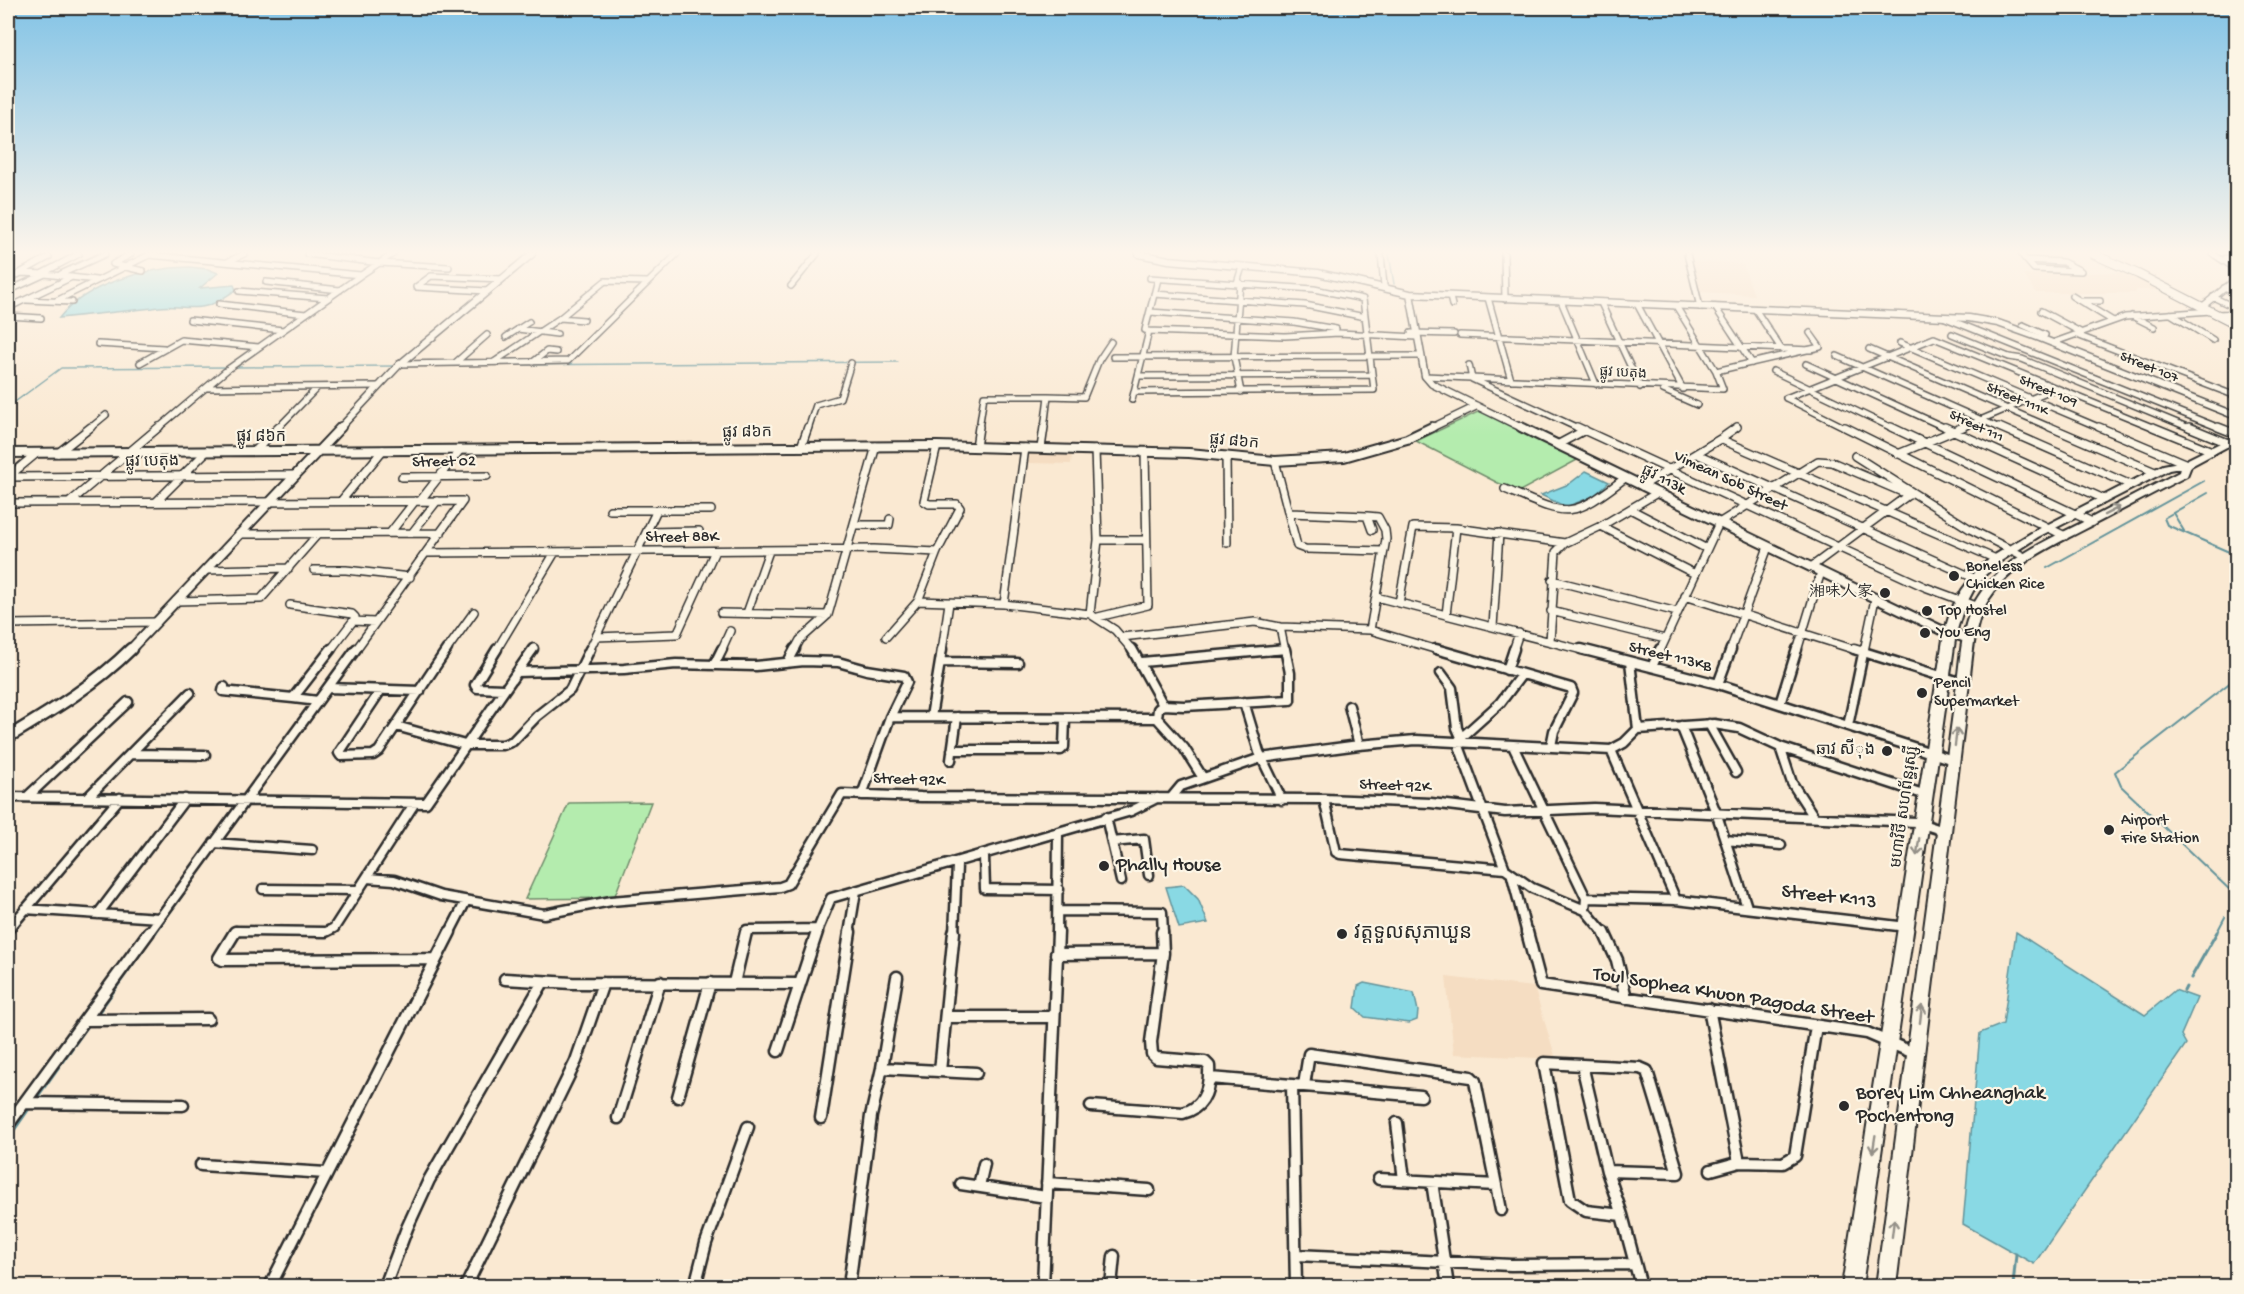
<svg xmlns="http://www.w3.org/2000/svg" width="2244" height="1294" font-family="'Gochi Hand','LXGW WenKai TC','Noto Sans Khmer',sans-serif">
<rect width="100%" height="100%" fill="#fae9d2"/>
<filter id="ink" filterUnits="userSpaceOnUse"><feTurbulence type="fractalNoise" baseFrequency=".0167" numOctaves="2"/><feDisplacementMap in="SourceGraphic" scale="12" xChannelSelector="R" yChannelSelector="G"/><feConvolveMatrix kernelMatrix="1 2 1 2 8 2 1 2 1" color-interpolation-filters="sRGB"/></filter>
<g filter="url(#ink)">
<path fill="#f5ddc2" d="M1692 261 1743 264 1754 295 1701 292Z
M2132 272 2167 290H2136L2135 293H2036L2023 274Z
M1030 452 1072 453 1071 464 1028 463Z
M1446 977 1534 987 1556 1059 1454 1054Z"/>
<path fill="#b4ecae" stroke="#708c6c" stroke-width="1.5" d="M1480 411 1579 459 1520 491 1498 483 1416 441Z
M651 802 614 898 525 899 569 803Z"/>
<path fill="#89d9e4" stroke="#63939a" stroke-width="1.5" d="M189 267 208 269 218 273 200 288 234 285 236 290C227 295 216 304 206 306 188 311 170 303 153 308L59 318C87 283 146 268 189 267Z
M1586 471 1609 482 1594 496 1566 507 1541 495 1569 484Z
M1184 885 1198 899 1208 923 1179 928 1166 887Z
M2016 932 2145 1015 2175 990 2197 998 2181 1035 2186 1044 2034 1264 1963 1224 1980 1033 2003 1024Z
M1364 983 1414 993 1418 1011 1417 1020 1409 1023 1365 1017 1355 1008 1358 986Z"/>
<g fill="none" stroke-linecap="round" stroke-linejoin="round">
<path stroke="#63939a" stroke-width="1.5" d="M1389 254 1394 284
M499 365 898 362
M235 367 397 366
M8 407 61 368 229 367"/>
<path stroke="#63939a" stroke-width="2" d="M2208 493 2164 518 2167 525 2236 555
M2173 513 2184 531
M2047 568 2204 481
M222 841 239 816
M2230 908 2233 893 2121 786 2115 772 2236 678
M155 934 219 845
M2216 934 2225 917"/>
<path stroke="#63939a" stroke-width="3" d="M2191 978 2217 932
M2184 991 2186 987
M96 1016 156 932
M36 1099 90 1023
M8 1139 31 1106
M2013 1286 2016 1254"/>
<defs>
<path id="minor-far3" d="M131 254 113 264 143 271
M307 254 380 263 449 267
M1381 254 1384 286
M1504 254 1505 299
M1687 254 1700 307
M2021 254 2034 269 2081 271 2063 262 2027 260
M2213 254 2236 269
M2226 258 2236 261
M229 261 244 254
M20 273 49 257
M43 273 79 254
M45 274 96 280
M61 274 105 254
M1158 279 1145 330 1149 331 1285 336 1339 333 1417 337
M8 280 21 273 45 274 8 291
M266 282 340 290
M1237 283 1242 267
M1240 283 1234 357 1241 392
M791 286 817 254
M2224 288 2236 293
M239 291 328 298
M487 291 416 287 431 276 502 279
M1154 294 1305 305 1365 317
M2072 296 2113 321
M1450 297 1452 305
M2213 297 2236 308
M1488 298 1511 380
M26 300 72 302
M56 301 149 255 361 275 393 254
M1561 301 1596 384
M2083 301H2100
M1601 303 1640 387
M219 304 306 314
M1637 304 1683 389
M2203 306 2236 279
M1715 307 1752 363
M8 308 72 277
M1755 309 1782 350
M2041 311 2082 333
M1150 312 1294 322 1336 329
M2171 314 2213 340
M2218 314 2236 313
M8 316 41 318
M2132 316 2154 327
M1943 317 2222 429
M560 318 584 320
M190 320 283 330
M2023 325 2045 335 2040 338
M518 329 557 334
M1411 333 1454 334
M1952 334 2009 357 2022 359 2192 429
M1460 335 1811 350
M2077 335 2236 396
M506 337 529 322
M1900 343 2103 429
M2052 343 2125 317 2211 311
M98 344 164 348
M1869 349 2054 429
M1837 356 2002 429
M1113 357 1421 356
M494 362 560 318 605 281 648 282
M533 362 547 351 556 352
M140 363 181 340 259 347
M455 363 487 335
M399 364 568 361 677 254
M1806 364 1948 429
M1469 365 1472 379 1580 429
M1716 371 1820 347 1810 333
M1773 371 1894 429
M1138 376 1371 375
M1425 376 1723 389 1716 371 1676 306
M206 388 378 386
M1663 390 1697 405
M1134 392 1374 390 1363 299 1314 289 1150 278
M1786 398 1934 338 2157 429
M1786 398 1848 429
M1132 400 1149 331
M89 429 106 415
M157 429 228 369 361 275
M277 429 318 387
M808 429 816 405 840 398 851 363
M979 429 984 396H1048
M1044 429 1048 396 1084 397 1099 360 1111 342
M1735 429 1737 427
M1959 429 2056 388"/>
<path id="minor-far2" d="M1577 427 1925 587 1979 607
M1737 427 1720 439 1996 559
M1845 427 2065 536
M1891 427 2092 522
M1945 427 2104 499
M1999 427 2131 485
M2050 427 2155 472
M2099 427 2187 464
M2153 427 2212 451
M2189 427 2228 443
M2218 427 2236 434
M1557 445 1585 430
M801 447 808 427
M976 447 979 427
M1041 448 1044 427
M255 451 279 427
M58 453 91 427
M1697 454 1976 579
M1898 454 1963 427
M1226 456 1227 543
M1855 456 1970 529 2025 557
M1275 461 1297 546 1305 549 1384 551
M8 477 296 475
M8 477 37 453
M402 477 487 476
M1642 486 1720 439
M1505 489C1568 516 1569 521 1625 478
M341 501 383 450
M420 501 460 450
M70 502 159 427
M156 502 207 451
M8 503 463 501 355 651
M1630 509 1707 549
M610 510H711
M1290 513 1367 516 1372 530
M1367 516 1378 517 1385 530 1386 539 1370 630
M854 525H889L890 519
M1601 526 1695 574
M647 532 699 531
M390 533 415 501
M412 533 437 501
M239 534 441 533
M1098 540H1146
M427 553 874 549 937 552
M1811 567 1911 493
M206 570 289 568
M314 570H346L410 577
M1552 580 1677 612
M1685 596 1859 651
M1376 597 1586 651
M176 601 261 599 318 534
M918 601 1004 604 1090 614 1115 630 1133 651
M1399 603 1413 527 1456 528 1565 543
M1004 604 1025 448
M290 605 352 614 355 617 353 621 375 622
M1551 611 1665 639
M721 613 828 615
M747 613 769 551
M1090 614 1098 540 1095 450
M1446 615 1456 528
M1098 617 1148 605 1145 452
M8 624 157 622
M1280 627 1285 651
M1493 627 1499 533
M596 637 677 634 715 551
M886 637 918 601 937 552 960 508 957 504H929L924 501 937 446
M1122 637 1255 622 1280 627 1370 630 1441 651
M1550 641 1556 552 1565 543 1601 526 1657 493
M330 651 353 621
M446 651 474 612
M496 651 554 554
M532 651 534 648
M589 651 657 510
M721 651 730 631
M794 651 800 640 828 615 876 446
M942 651 949 603
M1268 651 1285 649
M1513 651 1519 633
M1660 651 1719 523 1818 461 1832 462 1909 495
M1730 651 1768 547
M1797 651 1821 572
M1864 651 1875 599"/>
<path id="minor-far1" d="M497 649 475 685 477 688 503 689
M942 649 940 662 1018 663
M1132 649 1163 705 1158 709 1157 718 1184 748 1203 778
M1436 649 1571 688 1573 693 1554 731 1551 746
M1581 649 1718 684 1953 760
M1854 649 1963 683
M788 662 795 649
M1142 662 1285 649
M714 665 722 649
M1652 667 1660 649
M1507 670 1514 649
M517 672 624 669 676 664 756 666 804 661 838 662 867 670 904 676 907 682 890 717 862 795
M1441 673 1452 688 1457 728 1461 737
M1522 674 1500 703 1461 738 1458 741 1459 746 1505 869 1532 888 1585 910 1605 934
M1718 684 1731 649
M224 687 223 691 293 698
M328 688 420 691
M381 690 339 753 341 756 373 755 379 751 447 649
M318 701 293 698 331 649
M1244 702 1259 752 1282 800
M1780 704 1797 649
M1163 705 1184 706 1290 700V673L1285 649
M1349 706 1359 745
M890 717 1157 718
M931 717 940 662
M1709 724 1736 772
M396 726 465 745H503L513 741 537 716 570 690 590 649
M1681 726 1717 815 1747 907
M1848 726 1864 649
M1638 729 1714 724 1739 728 1780 747 1926 795
M1513 746 1586 898 1585 910
M1780 747 1792 783 1814 817
M952 750H1061L1064 747 1065 719
M1611 750 1676 900
M131 754 205 755
M951 760 957 717
M8 797 426 803 533 649
M27 797 128 702
M87 798 190 693
M1171 798 1181 786 1261 758 1359 745 1416 740 1611 750 1624 743 1638 729 1630 662
M1324 799 1336 852 1340 854 1505 869
M1106 817 1121 881
M1725 840 1781 845
M1112 842 1144 839 1149 875
M214 843 312 850
M984 856 985 889 1059 890
M1512 876 1527 934
M367 878 394 880 441 896 544 914 611 901 780 887 788 884 842 794 921 797 1324 799 1431 803 1505 812 1594 808 1916 822 1944 831
M263 889 359 890
M1586 898 1676 900 1907 927
M25 909 159 918
M1059 911 1162 912 1163 934
M98 914 185 799
M8 930 120 798
M148 934 356 649
M233 934 236 931 326 932 334 928 414 804
M449 934 466 901
M746 934 747 930 818 929
M816 934 831 898 1131 811 1157 798
M849 934 856 891
M954 934 957 865
M1057 934 1058 832"/>
<path id="minor" d="M235 932 219 958 223 960 436 959
M1527 932 1541 985 1867 1033 1916 1054
M1604 932 1617 960 1626 998
M1056 954 1163 953
M505 979 572 983 799 984
M734 983 746 932
M1709 1009 1739 1162
M949 1017H1054
M85 1020 208 1019
M778 1051 817 932
M1582 1065 1607 1171 1622 1215 1641 1286
M882 1068 976 1073
M940 1071 954 932
M1210 1078 1421 1096
M1292 1085 1296 1286
M1304 1085 1309 1054 1471 1077 1475 1081 1501 1210
M678 1097 710 983
M25 1103 183 1105
M1091 1106 1183 1113C1206 1107 1210 1086 1209 1066L1205 1062 1156 1058 1152 1054 1151 1042 1163 953 1162 932
M618 1118 660 982
M821 1118 850 932
M1397 1123 1404 1180
M8 1125 149 932
M201 1165 326 1173
M1711 1170 1740 1162 1783 1163 1795 1156 1816 1026
M1607 1171 1678 1173 1647 1071 1640 1068 1544 1063 1570 1200 1586 1211 1622 1215
M1379 1179 1496 1185
M1432 1182 1448 1286
M1047 1183 1149 1190
M961 1184 1046 1197
M979 1186 984 1164
M1296 1255 1511 1265 1635 1264
M270 1286 450 932
M385 1286 407 1228 429 1180 543 982
M466 1286 576 1061 603 983
M695 1286 706 1243 748 1127
M849 1286 871 1116 882 1068 897 977
M1043 1286 1058 932
M1111 1286 1114 1256"/>
<path id="tertiary-far2" d="M1139 254 1169 260 1318 273 1410 294 1969 318 1998 323 2040 338 2236 416
M1410 294 1425 376 1432 384 1524 429
M339 429 399 365 532 254
M1429 429 1477 406"/>
<path id="tertiary-far1" d="M1521 427 1939 629 1969 639
M8 453 937 446 1189 453 1275 461 1344 457 1407 439 1432 427
M129 651 341 427"/>
<path id="tertiary" d="M8 737C51 711 95 685 131 649"/>
<path id="secondary" d="M2093 254 2138 274 2236 324"/>
<path id="trunk" d="M2236 435V442L2191 466 2187 476C2155 492 2124 509 2093 525 2055 545 2013 562 1989 599 1973 623 1973 655 1969 683L1896 1286H1876L1957 683C1960 661 1961 636 1969 615 1988 564 2044 542 2089 519 2119 503 2149 488 2179 472L2180 468 2169 470 2038 537 2001 561 1985 575 1973 591 1963 610 1956 633 1862 1286H1842L1944 633 1951 610 1962 590 1977 570 1993 556 2031 533 2163 465 2184 461Z"/>
</defs>
<use href="#minor-far3" stroke="#2b2b2b" stroke-width="8"/>
<use href="#minor-far2" stroke="#2b2b2b" stroke-width="10"/>
<use href="#minor-far1" stroke="#2b2b2b" stroke-width="13"/>
<use href="#minor" stroke="#2b2b2b" stroke-width="15"/>
<use href="#tertiary-far2" stroke="#2b2b2b" stroke-width="9"/>
<use href="#tertiary-far1" stroke="#2b2b2b" stroke-width="12"/>
<use href="#tertiary" stroke="#2b2b2b" stroke-width="15"/>
<use href="#secondary" stroke="#2b2b2b" stroke-width="10"/>
<use href="#trunk" stroke="#2b2b2b" stroke-width="4"/>
<use href="#minor-far3" stroke="#fcf5e5" stroke-width="5"/>
<use href="#minor-far2" stroke="#fcf5e5" stroke-width="7"/>
<use href="#minor-far1" stroke="#fcf5e5" stroke-width="8"/>
<use href="#minor" stroke="#fcf5e5" stroke-width="10"/>
<use href="#tertiary-far2" stroke="#fcf5e5" stroke-width="6"/>
<use href="#tertiary-far1" stroke="#fcf5e5" stroke-width="8"/>
<use href="#tertiary" stroke="#fcf5e5" stroke-width="10"/>
<use href="#secondary" stroke="#fcf5e5" stroke-width="8"/>
<use href="#trunk" fill="#fcf5e5" fill-rule="evenodd"/>
</g>
<defs><path id="oneway-shaft" d="M-6 0H5M1.5-3L5.5 0L1.5 3" fill="none" stroke-width="1.6" stroke-linecap="round" stroke-linejoin="round" transform="scale(1.5)"/></defs>
<g stroke="#949088">
<use href="#oneway-shaft" transform="translate(2112 511) rotate(-27)"/>
<use href="#oneway-shaft" transform="translate(1956 737) rotate(-83)"/>
<use href="#oneway-shaft" transform="translate(1918 847) rotate(98)"/>
<use href="#oneway-shaft" transform="translate(1921 1014) rotate(-83)"/>
<use href="#oneway-shaft" transform="translate(1874 1144) rotate(99)"/>
<use href="#oneway-shaft" transform="translate(1893 1228) rotate(-83)"/>
</g>
</g>
<linearGradient id="sky" x2="0" y2="1"><stop stop-color="#82c3e6"/><stop offset="0.58" stop-color="#fdf5eb"/><stop offset="1" stop-color="#fdf5eb" stop-opacity="0"/></linearGradient>
<rect width="2244" height="435" fill="url(#sky)"/>
<g fill="#2b2b2b" stroke="#fcf5e5" stroke-width="2">
<circle cx="1954" cy="576" r="6"/>
<circle cx="1885" cy="593" r="6"/>
<circle cx="1927" cy="611" r="6"/>
<circle cx="1925" cy="633" r="6"/>
<circle cx="1922" cy="693" r="6"/>
<circle cx="1887" cy="751" r="6"/>
<circle cx="2109" cy="830" r="6"/>
<circle cx="1104" cy="866" r="6"/>
<circle cx="1342" cy="934" r="6"/>
<circle cx="1844" cy="1106" r="6"/>
</g>
<g text-anchor="middle" dominant-baseline="central" stroke-width="4.5" stroke-linejoin="round" paint-order="stroke">
<g font-size="14" fill="#2b2b2b" stroke="#fcf5e5">
<text transform="translate(2149 368) rotate(22)">Street 107</text>
<text transform="translate(1623 374) rotate(3)">ផ្លូវ បេតុង</text>
<text transform="translate(2048 392) rotate(23)">Street 109</text>
<text transform="translate(2017 400) rotate(23)">Street 111K</text>
<text transform="translate(1976 427) rotate(25)">Street 111</text>
</g>
<g font-size="16" fill="#2b2b2b" stroke="#fcf5e5">
<text transform="translate(747 434) rotate(-1)">ផ្លូវ ៨៦ក</text>
<text x="261" y="438">ផ្លូវ ៨៦ក</text>
<text transform="translate(1234 443) rotate(5)">ផ្លូវ ៨៦ក</text>
<text transform="translate(152 463) rotate(-1)">ផ្លូវ បេតុង</text>
<text transform="translate(444 463) rotate(-1)">Street 02</text>
<text transform="translate(1663 481) rotate(26)">ផ្លូវ 113k</text>
<text transform="translate(1730 482) rotate(25)">Vimean Sob Street</text>
<text x="682" y="538">Street 88K</text>
<text transform="translate(1670 658) rotate(14)">Street 113KB</text>
<text transform="translate(909 781) rotate(2)">Street 92K</text>
<text transform="translate(1395 787) rotate(2)">Street 92K</text>
<text transform="translate(1906 807) rotate(-82)">មហាវិថី សហព័ន្ធរុស្ស៊ី</text>
</g>
<g font-size="16" fill="#2b2b2b" stroke="#fcf5e5" text-anchor="start">
<text x="1966" y="567">Boneless<tspan x="1966" dy="18">Chicken Rice</tspan></text>
<text x="1873" y="593" text-anchor="end">湘味人家</text>
<text x="1939" y="611">Top Hostel</text>
<text x="1937" y="633">You Eng</text>
<text x="1934" y="684">Pencil<tspan x="1934" dy="18">Supermarket</tspan></text>
<text x="1875" y="751" text-anchor="end">ឆាវ សីុង</text>
<text x="2121" y="821">Airport<tspan x="2121" dy="18">Fire Station</tspan></text>
</g>
<g font-size="20" fill="#2b2b2b" stroke="#fcf5e5" text-anchor="start">
<text x="1116" y="866">Phally House</text>
<text x="1354" y="934">វត្តទួលសុភាឃួន</text>
<text x="1856" y="1094">Borey Lim Chheanghak<tspan x="1856" dy="23">Pochentong</tspan></text>
</g>
<g font-size="20" fill="#2b2b2b" stroke="#fcf5e5">
<text transform="translate(1829 898) rotate(7)">Street K113</text>
<text transform="translate(1733 997) rotate(9)">Toul Sophea Khuon Pagoda Street</text>
</g>
</g>
<rect width="2244" height="1294" fill="none" stroke="#fcf5e5" stroke-width="30"/>
<rect x="15" y="15" width="2214" height="1264" fill="none" stroke="#2b2b2b" stroke-width="2" filter="url(#ink)"/>
</svg>
